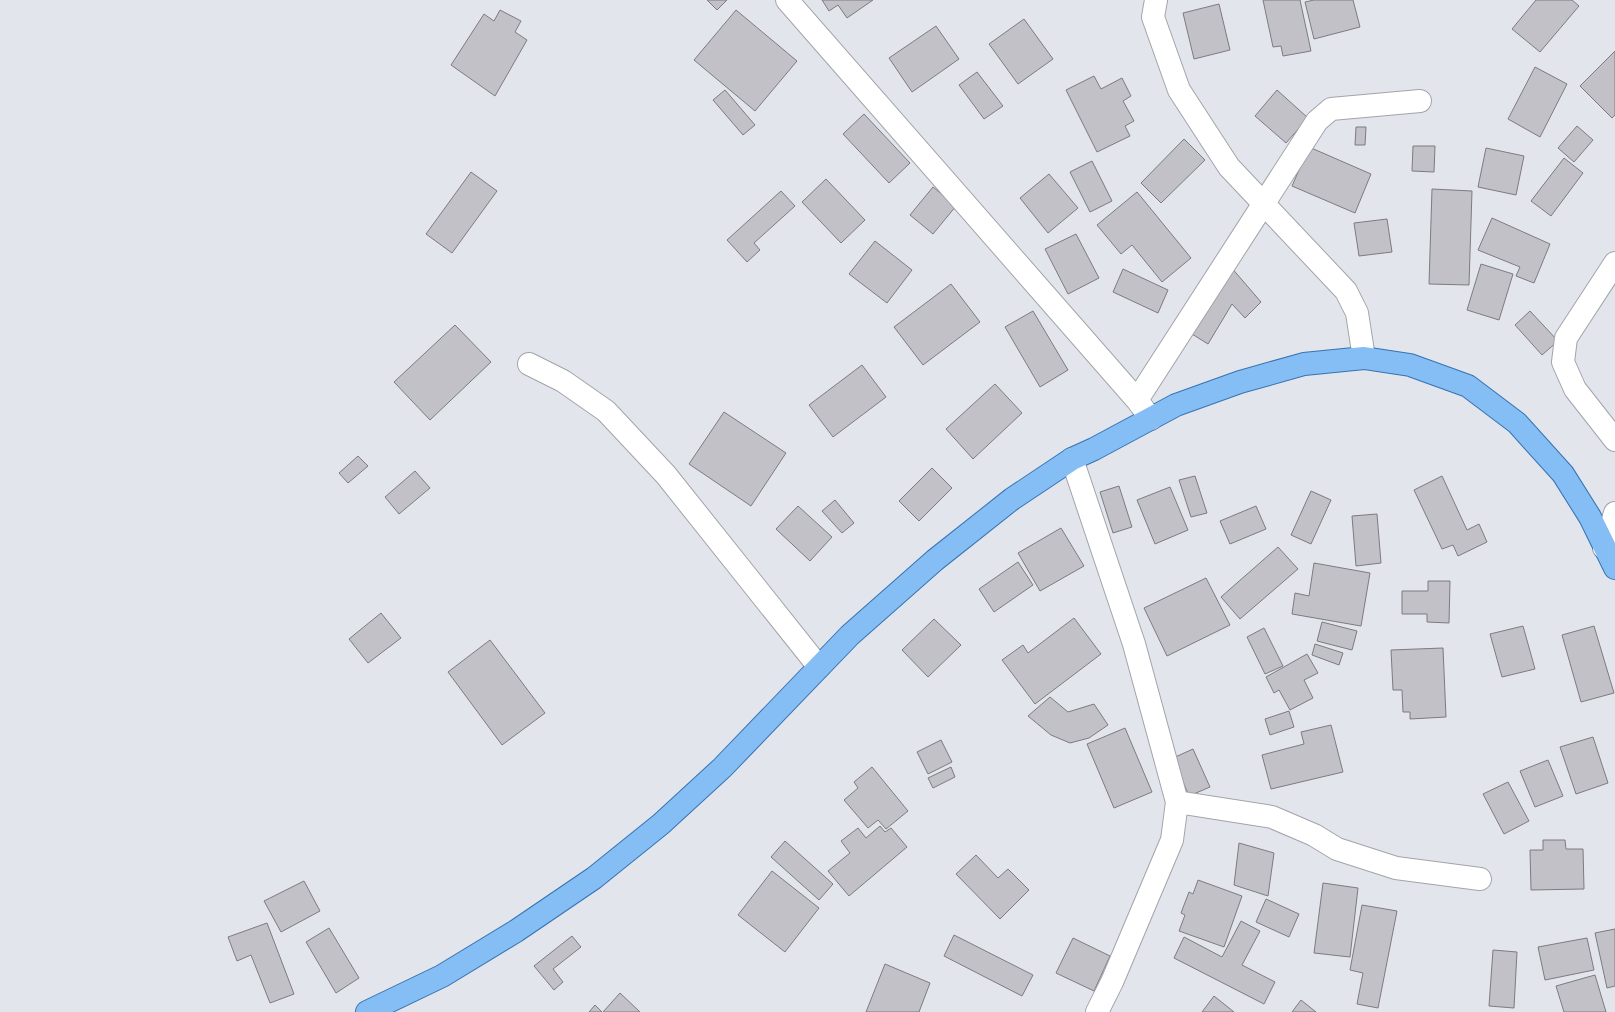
<svg xmlns="http://www.w3.org/2000/svg" width="1615" height="1012" font-family="Poppins,sans-serif">
<rect width="100%" height="100%" fill="#e3e5ec"/>
<path fill="#c2c1c7" stroke="#7d7b81" d="M707 0H727L717 10Z
M822 0H873L847 18 838 5 829 11Z
M1263 0H1300L1311 51 1283 56 1281 46 1273 47Z
M1314 0H1353L1360 27 1314 39 1305 2Z
M1536 0H1572L1579 6 1540 52 1512 29Z
M1219 4 1230 50 1194 59 1183 13Z
M500 10 521 21 515 32 527 40 495 96 451 65 484 14 494 21Z
M736 10 797 61 755 111 694 60Z
M1024 19 1053 59 1018 84 989 44Z
M936 26 959 59 912 92 889 58Z
M1615 51V115L1612 118 1580 86Z
M1535 67 1567 84 1540 137 1508 119Z
M977 72 1003 106 984 119 959 85Z
M1094 76 1101 89 1122 78 1131 96 1123 101 1134 121 1125 126 1130 136 1097 152 1066 90Z
M725 90 755 125 743 135 713 100Z
M1277 90 1308 118 1286 143 1255 116Z
M864 114 910 163 889 183 843 134Z
M1577 126 1593 140 1574 162 1558 148Z
M1356 127H1366L1365 145H1355Z
M1184 139 1205 160 1161 203 1141 183Z
M1413 146H1435L1434 172 1412 171Z
M1309 147 1371 174 1355 213 1292 186Z
M1486 148 1524 156 1516 195 1478 187Z
M1564 158 1583 173 1551 216 1531 201Z
M1092 161 1112 201 1090 212 1070 172Z
M471 172 497 191 452 253 426 234Z
M1049 174 1078 208 1048 233 1020 198Z
M826 179 865 220 841 243 802 202Z
M933 187 956 206 933 234 910 215Z
M1432 189 1472 191 1469 285 1429 284Z
M781 191 795 206 754 243 760 250 747 262 727 240Z
M1137 192 1191 258 1162 282 1132 245 1121 254 1097 225Z
M1492 218 1550 244 1534 283 1516 276 1520 267 1478 250Z
M1387 219 1392 252 1359 256 1354 223Z
M1076 234 1099 278 1068 294 1045 249Z
M875 241 912 270 887 303 849 274Z
M1481 264 1513 274 1499 320 1467 310Z
M1230 266 1261 302 1245 318 1232 304 1208 344 1192 334Z
M1123 269 1168 290 1158 313 1113 292Z
M951 284 980 322 923 365 894 327Z
M1033 311 1068 370 1040 387 1005 327Z
M1530 311 1558 341 1542 355 1515 325Z
M455 325 491 362 430 420 394 382Z
M862 365 886 397 833 437 809 405Z
M995 384 1022 413 973 459 946 429Z
M724 412 786 453 751 506 689 464Z
M358 456 368 466 348 483 339 473Z
M932 468 952 488 919 521 899 501Z
M415 471 430 488 399 514 385 497Z
M1195 476 1207 513 1191 517 1179 480Z
M1442 476 1467 530 1479 524 1487 542 1458 556 1453 545 1442 549 1414 490Z
M1119 486 1132 527 1113 533 1100 492Z
M1170 487 1188 530 1155 544 1137 500Z
M1311 491 1331 500 1311 544 1291 535Z
M835 500 854 523 842 533 822 511Z
M798 506 832 537 810 561 776 529Z
M1256 506 1266 529 1230 544 1220 521Z
M1377 514 1381 563 1356 566 1352 516Z
M1061 528 1084 566 1040 591 1018 553Z
M1278 547 1298 569 1240 619 1221 597Z
M1018 562 1033 585 994 612 979 589Z
M1314 563 1370 573 1361 626 1292 614 1295 593 1309 596Z
M1206 578 1230 625 1167 656 1144 608Z
M1428 581H1450L1449 623 1427 622V614H1402V591H1428Z
M381 613 401 638 368 663 349 639Z
M1074 618 1101 654 1035 704 1002 660 1023 645 1028 653Z
M934 619 961 645 928 677 902 650Z
M1322 622 1357 631 1352 650 1317 641Z
M1523 626 1535 669 1502 677 1490 634Z
M1594 626 1614 693 1581 702 1562 635Z
M1264 628 1283 666 1265 674 1247 637Z
M490 640 545 713 502 745 448 672Z
M1315 644 1343 653 1339 665 1312 655Z
M1443 648 1446 717 1410 719V712H1403L1402 690H1393L1391 650Z
M1307 654 1318 673 1304 680 1313 698 1290 710 1279 690 1274 693 1266 677Z
M1050 697 1068 712 1094 704 1108 725 1089 738 1070 743 1051 735 1028 716Z
M1289 711 1294 727 1270 735 1265 719Z
M1331 725 1343 772 1271 789 1262 755 1304 744 1301 732Z
M1125 728 1152 792 1114 808 1087 744Z
M1593 737 1608 783 1576 794 1560 747Z
M941 740 952 762 928 774 917 752Z
M1193 749 1210 787 1189 796 1173 758Z
M1548 760 1563 796 1535 807 1520 771Z
M872 767 908 811 886 829 878 820 868 828 844 800 858 788 854 782Z
M951 767 955 777 933 788 928 778Z
M1508 782 1529 821 1504 834 1483 794Z
M880 826 885 832 891 828 907 847 849 896 828 871 850 853 841 841 858 828 866 838Z
M1543 840H1565L1566 849H1583L1584 889 1531 890 1530 850H1543Z
M785 841 833 884 819 900 771 857Z
M1239 843 1274 853 1268 896 1234 885Z
M976 855 998 878 1008 869 1029 890 1000 919 956 874Z
M772 871 819 908 785 952 738 915Z
M1198 880 1242 896 1224 947 1179 931 1185 915 1181 913 1189 892 1193 894Z
M304 881 320 911 281 932 264 901Z
M1323 883 1358 888 1350 957 1314 953Z
M1266 899 1299 914 1289 937 1256 922Z
M1362 905 1397 911 1378 1008 1357 1004 1363 973 1350 970Z
M1241 921 1260 931 1242 965 1275 982 1264 1004 1174 958 1184 937 1222 957Z
M267 923 294 994 270 1003 251 955 237 961 228 937Z
M329 928 359 978 336 993 306 942Z
M1615 929V986L1607 988 1595 933Z
M954 935 1033 975 1022 996 944 956Z
M572 936 581 947 553 969 563 982 554 990 534 966Z
M1073 938 1110 956 1094 991 1056 973Z
M1587 938 1594 970 1545 980 1538 947Z
M1493 950 1517 952 1514 1008 1489 1006Z
M885 964 930 983 919 1012H866Z
M1595 975 1606 1012H1564L1556 986Z
M620 993 640 1012H603Z
M1214 996 1234 1012H1202Z
M1301 1000 1316 1012H1292Z
M595 1005 602 1012H589Z"/>
<g fill="none" stroke-linecap="round" stroke-linejoin="round">
<defs>
<path id="street" d="M787 0 1137 400 1151 419
M1156 0 1153 17 1179 90 1229 167 1346 291 1357 313 1364 358
M1615 263 1566 338 1563 362 1575 389 1615 440
M529 364 563 381 606 411 666 475 819 667
M1137 400 1317 121 1331 109 1420 101
M1072 459 1134 644 1177 802 1172 840 1112 982 1097 1012
M1604 548 1615 513
M1177 802 1272 817 1314 835 1337 849 1396 868 1480 879"/>
<path id="primary" d="M367 1012 442 976 516 931 594 878 661 824 722 768 850 635 935 560 1012 499 1072 459 1094 449 1176 405 1240 382 1304 364 1364 358 1410 365 1468 386 1517 423 1563 474 1590 517 1615 568"/>
</defs>
<use href="#street" stroke="#a2a4aa" stroke-width="24"/>
<use href="#primary" stroke="#3673b1" stroke-width="24"/>
<use href="#street" stroke="#fff" stroke-width="22"/>
<use href="#primary" stroke="#85bdf5" stroke-width="22"/>
</g>
</svg>
